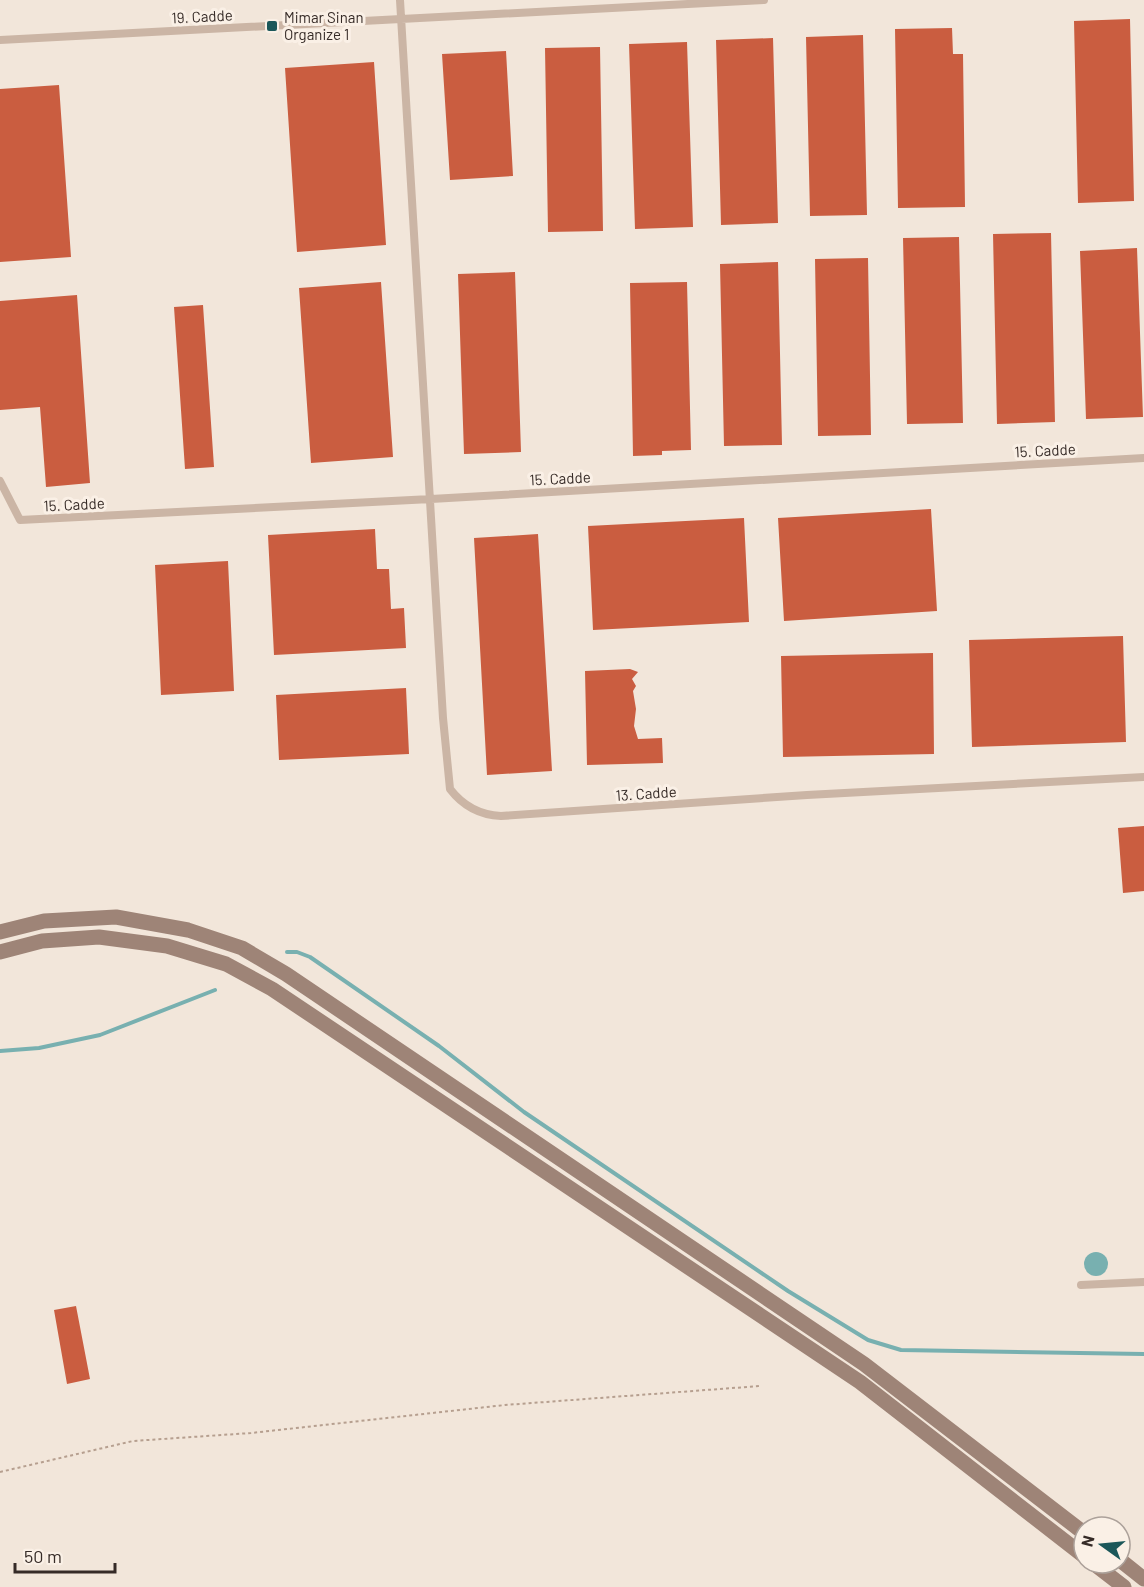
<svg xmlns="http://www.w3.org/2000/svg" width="1144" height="1587" font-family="Barlow,sans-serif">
<rect width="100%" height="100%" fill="#f2e6da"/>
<path fill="#78b0b0" d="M1084 1264a12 12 0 1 1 24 0a12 12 0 1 1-24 0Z"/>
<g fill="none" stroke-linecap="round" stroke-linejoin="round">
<path stroke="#78b0b0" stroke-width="4" d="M287 952H297L310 957 439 1046 524 1112 788 1291 868 1340 901 1350 1144 1354
M0 1051 39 1048 100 1035 215 990"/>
</g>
<path fill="#ca5d40" d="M1130 19 1134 201 1078 203 1074 21Z
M952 28 953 54H963L965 207 898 208 895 29Z
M863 35 867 215 810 216 806 37Z
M773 38 778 223 721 225 716 40Z
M687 42 693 227 635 229 629 44Z
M600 47 603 231 548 232 545 48Z
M506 51 513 176 450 180 442 54Z
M374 62 386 245 297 252 285 68Z
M59 85 71 257 0 262V89Z
M1051 233 1055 422 997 424 993 234Z
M959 237 963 423 907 424 903 238Z
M1137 248 1143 417 1086 419 1080 251Z
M868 258 871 435 818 436 815 259Z
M778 262 782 445 724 446 720 264Z
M515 272 521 452 464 454 458 274Z
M381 282 393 457 311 463 299 288Z
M687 282 691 450 662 451V455L633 456 630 283Z
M77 295 90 483 46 487 40 407 0 410V301Z
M203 305 214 467 185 469 174 307Z
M931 509 937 611 784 621 778 518Z
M744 518 749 622 593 630 588 526Z
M375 529 377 569H389L391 609 404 608 406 648 274 655 268 535Z
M538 534 552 771 487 775 474 538Z
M228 561 234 691 161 695 155 565Z
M1123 636 1126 742 972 747 969 640Z
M933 653 934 754 783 757 781 656Z
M630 669 638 672 632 679 636 686 633 691 636 709 634 726 638 739 662 738 663 763 587 765 585 671Z
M406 688 409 754 279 760 276 695Z
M1144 826V891L1123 893 1118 828Z
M76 1306 90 1379 67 1384 54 1310Z"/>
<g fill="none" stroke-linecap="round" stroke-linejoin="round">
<path stroke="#b69f8f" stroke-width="2" stroke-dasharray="3 3" stroke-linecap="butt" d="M0 1472 133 1441 251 1433 505 1405 760 1386"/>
<path stroke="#cbb5a5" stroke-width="8" d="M400 0 443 718 450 789C463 806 479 815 501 816L807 795 1144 777
M0 40 764 0
M0 481 20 520 431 499 1144 458
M1081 1285 1144 1282"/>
<path stroke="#9e8477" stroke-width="15" d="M0 932 44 921 116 917 188 930 242 948 286 974 864 1364 1084 1533
M0 952 42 941 99 937 167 946 226 964 272 989 860 1382 1084 1556
M1120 1560 1144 1579
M1093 1563 1124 1587"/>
</g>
<rect fill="#1b5759" stroke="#faf0e6" stroke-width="2" x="266" y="20" width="12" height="12" rx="3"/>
<g text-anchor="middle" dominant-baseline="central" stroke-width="6" stroke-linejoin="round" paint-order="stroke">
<g font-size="15" fill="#362b27" stroke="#faf0e6">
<text transform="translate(202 16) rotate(-3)">19. Cadde</text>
<text transform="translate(1045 450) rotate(-3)">15. Cadde</text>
<text transform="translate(560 478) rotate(-3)">15. Cadde</text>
<text transform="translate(74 504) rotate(-3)">15. Cadde</text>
<text transform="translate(646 793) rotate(-4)">13. Cadde</text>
</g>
<g font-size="15" fill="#362b27" stroke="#faf0e6" text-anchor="start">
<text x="284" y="17">Mimar Sinan<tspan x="284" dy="17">Organize 1</tspan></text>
</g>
</g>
<g transform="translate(1102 1545) rotate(285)"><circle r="28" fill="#faf0e6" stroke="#aca19a" stroke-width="1.5"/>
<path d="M0-4.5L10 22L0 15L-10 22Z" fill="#1b5759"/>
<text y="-9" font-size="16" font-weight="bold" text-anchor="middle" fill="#362b27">N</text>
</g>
<path d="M15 1563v9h100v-9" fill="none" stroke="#362b27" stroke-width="3"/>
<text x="24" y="1563" font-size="18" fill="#362b27" stroke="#faf0e6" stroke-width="4.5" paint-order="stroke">50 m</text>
</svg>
